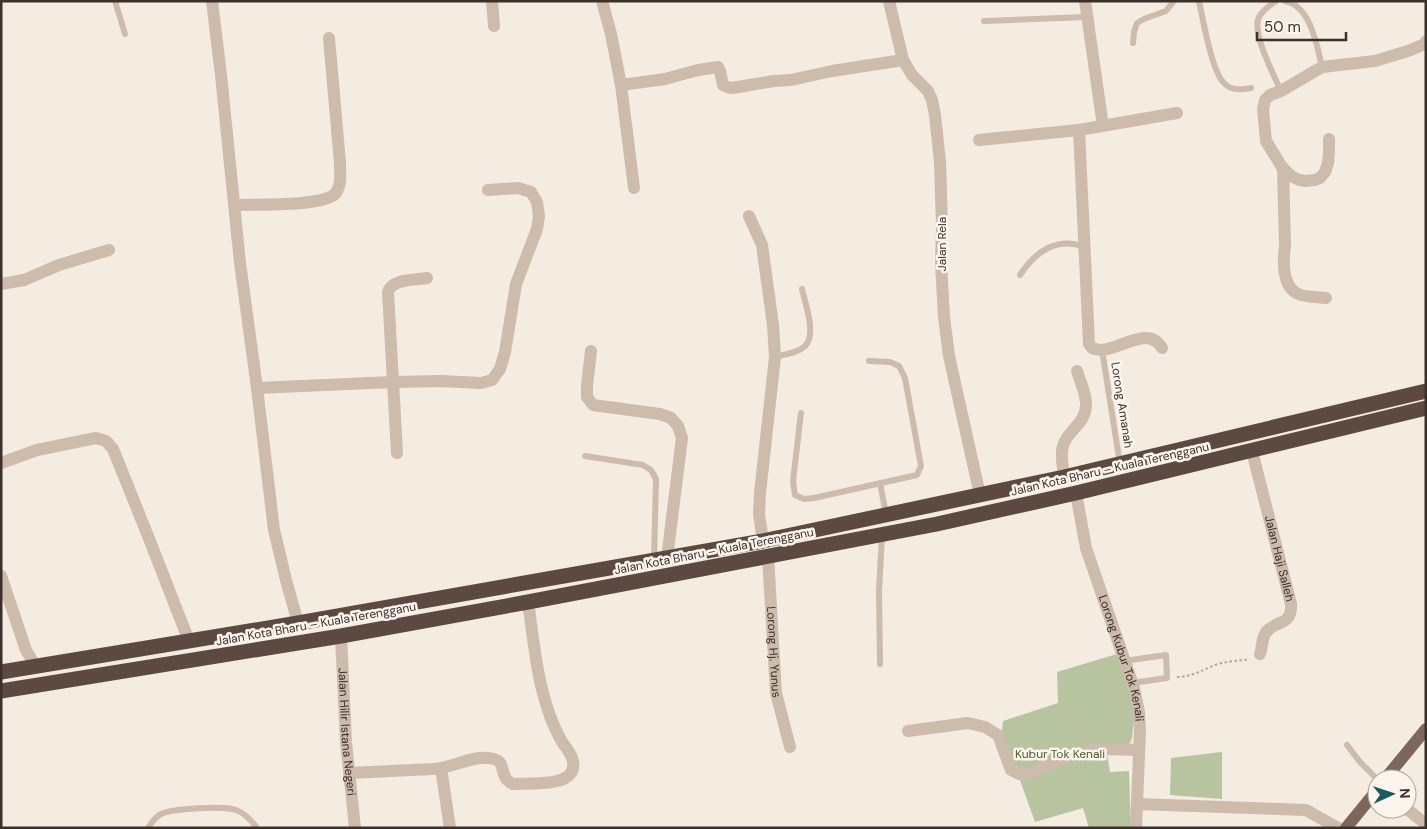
<svg xmlns="http://www.w3.org/2000/svg" width="1427" height="829" font-family="'DM Sans',sans-serif">
<rect width="100%" height="100%" fill="#f4ebe1"/>
<path fill="#b8c4a0" d="M1117 654 1135 711 1132 738 1129 745 1107 753 1110 772 1129 771 1131 828H1089L1083 808 1035 822 1002 730 1003 721 1058 703 1057 672Z
M1222 752V799L1170 795 1171 758Z"/>
<g fill="none" stroke-linecap="round" stroke-linejoin="round">
<path stroke="#b9a596" stroke-width="2" stroke-dasharray="2.5 2.5" stroke-linecap="butt" d="M1177 677C1192 677 1204 669 1218 664 1228 661 1239 661 1249 659"/>
<path stroke="#cdbbac" stroke-width="6" d="M115 1 125 34
M1199 1C1203 19 1212 74 1225 84 1232 91 1242 90 1251 88
M1276 1C1270 5 1263 10 1259 17 1251 32 1274 75 1281 91
M1285 1C1311 6 1317 46 1322 67
M984 21 1086 17
M1133 43 1134 32 1137 23 1144 19 1166 11 1174 1
M1020 275C1035 252 1057 236 1085 247
M1102 350 1120 464
M775 357C785 354 798 353 805 346 817 335 805 303 802 289
M801 413 793 481 795 495 804 499 814 498 917 475 921 466 905 378 899 366 890 362 869 361
M585 456 643 465 651 470 656 479 654 560
M880 483 886 514
M1124 661 1166 655 1167 678 1132 683
M880 664 879 591 882 535
M1347 745 1360 762 1377 779
M148 828C152 822 155 817 161 814 174 808 223 806 236 810 245 813 251 820 257 828"/>
<g stroke="#cdbbac" stroke-width="12">
<path d="M212 1 221 75 240 263 257 388 274 530 286 580 298 623"/>
<path d="M492 1 494 26"/>
<path d="M602 1 611 34 621 85 634 188"/>
<path d="M889 1 903 60 912 75 928 91 932 100 935 115 940 162 942 226 941 263 944 317 949 356 980 495"/>
<path d="M1085 1 1103 126"/>
<path d="M621 85 665 79 698 70 718 67 720 71 723 85 727 87 732 88 774 81 791 80 832 71 903 60"/>
<path d="M1079 130 1089 344 1092 348C1113 358 1146 321 1162 348"/>
<path d="M1329 139V152L1328 163 1325 172 1320 178 1315 180 1306 181 1299 180 1291 176 1282 167 1266 141 1263 109 1265 100 1270 95 1281 91 1322 67 1375 61 1408 51 1425 44 1426 41"/>
<path d="M979 140 1079 130 1177 113"/>
<path d="M1283 168 1285 246C1283 261 1282 286 1298 294 1304 297 1319 297 1326 298"/>
<path d="M234 205C254 204 321 207 335 194 342 186 340 173 340 163L329 38"/>
<path d="M749 216 762 245 773 325 775 357 760 493 759 514 763 541"/>
<path d="M1 284 24 280 59 265 109 250"/>
<path d="M591 351 587 385V397L593 405 660 414 671 418 678 426 682 438 667 558"/>
<path d="M257 388 393 382 441 381 481 383 492 380 500 369 505 352 516 284 537 229 539 216 537 202 531 192 518 188 488 190"/>
<path id="s1" d="M1252 451 1291 604C1292 625 1278 620 1267 631 1261 638 1263 646 1260 654"/>
<path d="M397 453 388 292C392 279 415 280 427 278"/>
<path d="M1 463 37 450 96 438 106 441 113 449 148 536 189 641"/>
<path d="M1064 477C1063 467 1060 455 1063 446 1068 429 1085 425 1086 406 1087 394 1080 382 1077 371"/>
<path id="s2" d="M1076 493 1086 548 1134 688 1139 712 1140 730 1136 828"/>
<path id="s3" d="M768 556 776 693 790 747"/>
<path d="M1 576 26 650 36 667"/>
<path id="s4" d="M341 636 346 742 355 828"/>
<path d="M908 731 968 723 985 727 998 735 1011 770 1019 774H1027L1083 751 1100 749 1139 750"/>
<path d="M441 768 450 828"/>
<path d="M350 773C370 772 390 771 411 770 421 769 432 770 441 768 458 765 477 754 494 759 507 762 498 777 513 784 528 783 563 786 571 773 578 762 568 750 562 742 538 700 535 649 528 602"/>
<path d="M1137 804 1306 810 1338 828"/>
<path d="M1407 809 1426 824"/>
</g>
<path stroke="#7d675c" stroke-width="12" d="M1385 779 1426 729
M1346 828 1377 790"/>
<path stroke="#5c4a42" stroke-width="15" d="M1 672 298 623 763 541 1064 477 1426 391
M1 691 341 636 528 602 937 524 1076 493 1426 408"/>
</g>
<g text-anchor="middle" dominant-baseline="central" stroke-width="5" stroke-linejoin="round" paint-order="stroke">
<g font-size="12" fill="#3b302b" stroke="#fbf5ee">
<text transform="translate(942 244) rotate(-90)">Jalan Rela</text>
<text transform="translate(1122 405) rotate(81)">Lorong Amanah</text>
<text transform="translate(1110 469) rotate(-13)">Jalan Kota Bharu – Kuala Terengganu</text>
<text transform="translate(714 551) rotate(-11)">Jalan Kota Bharu – Kuala Terengganu</text>
<text stroke="none"><textPath href="#s1" startOffset="111">Jalan Haji Salleh</textPath></text>
<text transform="translate(316 624) rotate(-10)">Jalan Kota Bharu – Kuala Terengganu</text>
<text stroke="none"><textPath href="#s3" startOffset="96">Lorong Hj. Yunus</textPath></text>
<text stroke="none"><textPath href="#s2" startOffset="172">Lorong Kubur Tok Kenali</textPath></text>
<text stroke="none"><textPath href="#s4" startOffset="96">Jalan Hilir Istana Negeri</textPath></text>
</g>
<g font-size="12" fill="#4a5a2e" stroke="#fbf5ee">
<text x="1060" y="754">Kubur Tok Kenali</text>
</g>
</g>
<rect width="1427" height="829" fill="none" stroke="#3b302b" stroke-width="5"/>
<g transform="translate(1392 794) rotate(87)"><circle r="24" fill="#fbf5ee" stroke="#aea6a0"/>
<path d="M0-4L9 19L0 12L-9 19Z" fill="#1f5a5e"/>
<text y="-8" font-size="14" font-weight="bold" text-anchor="middle" fill="#3b302b">N</text>
</g>
<path d="M1257 32v8h89v-8" fill="none" stroke="#3b302b" stroke-width="2.5"/>
<text x="1264" y="32" font-size="15" fill="#3b302b" stroke="#fbf5ee" stroke-width="4" paint-order="stroke">50 m</text>
</svg>
